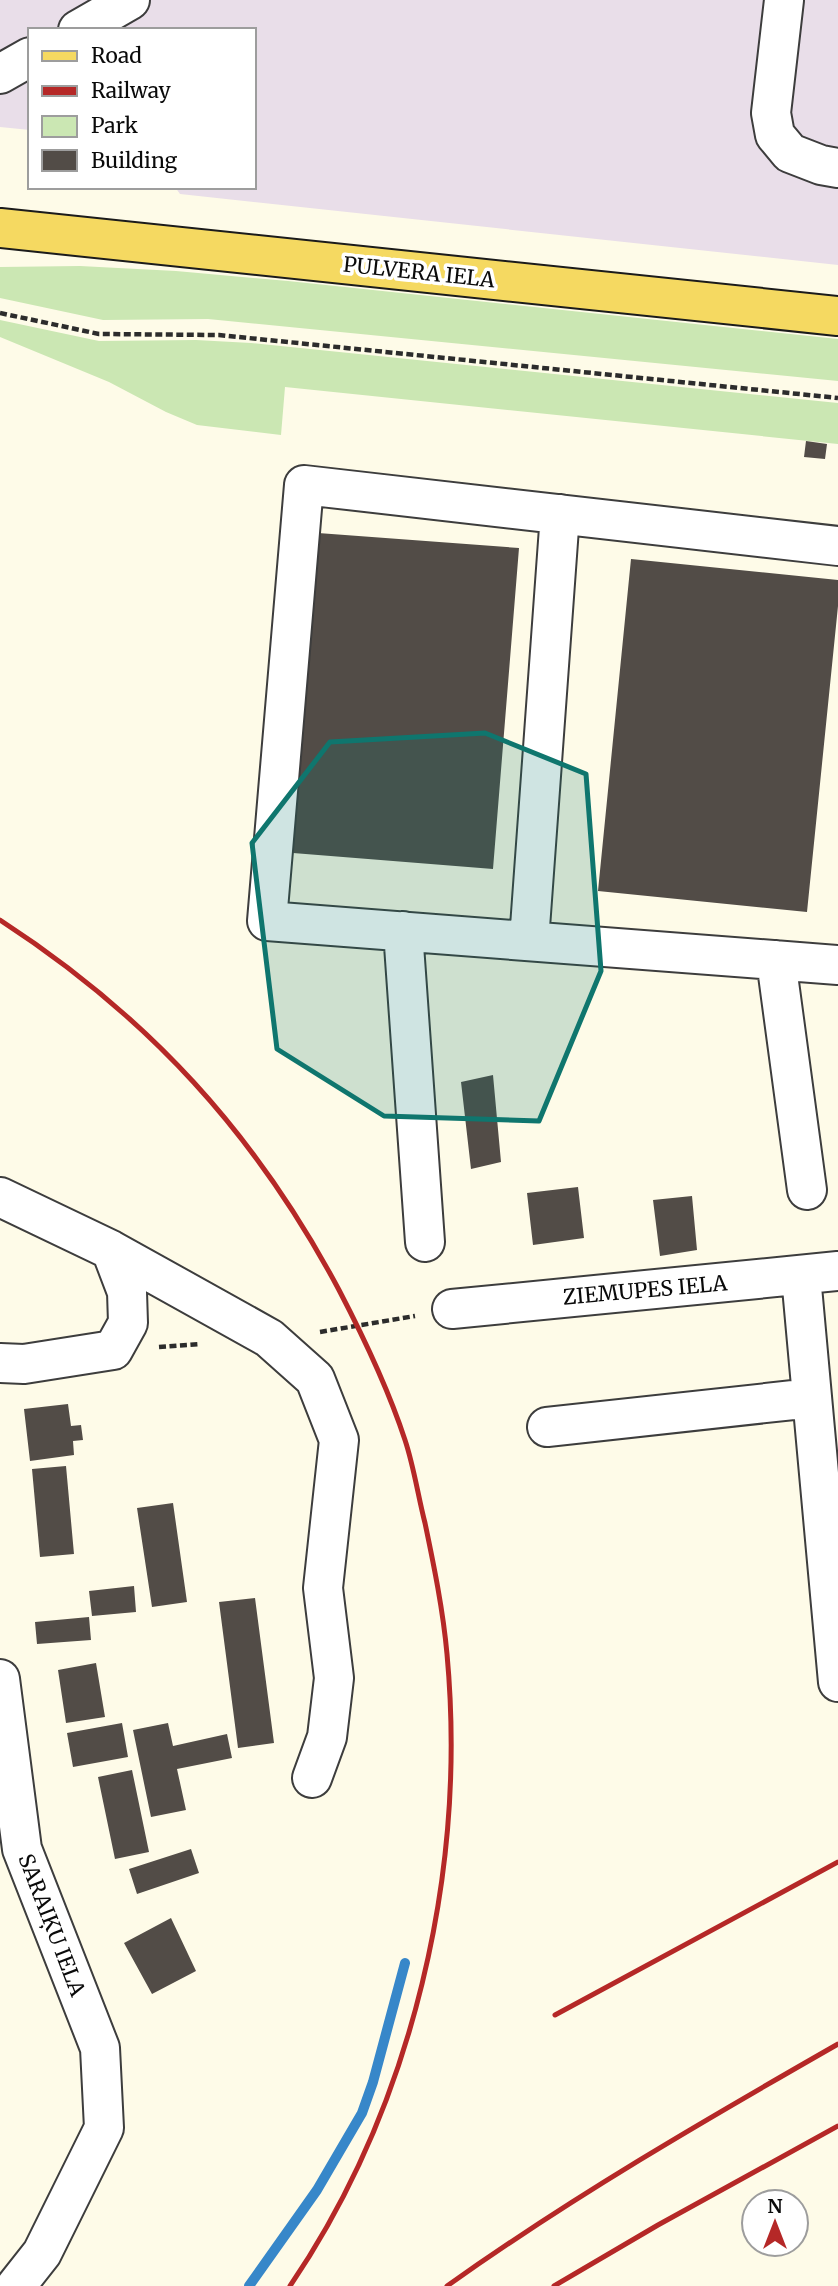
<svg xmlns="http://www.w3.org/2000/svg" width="838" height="2286" font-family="Merriweather,serif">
<rect width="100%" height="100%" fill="#fefbe8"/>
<path fill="#e9dee9" d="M0 0H838V265L180 194 175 187H254V30H30V130L0 127Z"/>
<path fill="#cbe7b3" d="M80 266 176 271 288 281 838 339V381L208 319 103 320 0 298V267Z
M0 320 99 341 196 340 251 343 838 403V444L285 387 281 435 197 425 166 412 109 382 0 337Z"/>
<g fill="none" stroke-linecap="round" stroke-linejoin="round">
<path stroke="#3787c9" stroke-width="10" d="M249 2286 317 2190 362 2113 373 2082 405 1963"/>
</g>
<path fill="#524c47" d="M806 441 827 444 825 459 804 457Z
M318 533 519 548 493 869 293 853Z
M631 559 838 580V606L807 912 598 891Z
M493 1075 501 1162 471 1169 461 1082Z
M578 1187 584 1238 533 1245 527 1193Z
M692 1196 697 1250 660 1256 653 1200Z
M68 1404 71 1426 81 1425 83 1440 73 1441 74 1455 30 1461 24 1409Z
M66 1466 74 1554 40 1557 32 1469Z
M173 1503 187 1602 152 1607 137 1508Z
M134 1586 136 1612 92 1616 89 1591Z
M255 1598 274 1743 238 1748 219 1602Z
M89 1617 91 1640 37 1644 35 1622Z
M96 1663 105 1717 66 1723 58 1670Z
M122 1723 128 1757 73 1767 67 1733Z
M168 1723 173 1746 227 1734 232 1758 177 1769 186 1810 151 1817 133 1730Z
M132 1770 149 1852 115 1859 98 1777Z
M191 1849 199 1873 137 1894 129 1869Z
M171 1918 196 1971 152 1994 124 1943Z"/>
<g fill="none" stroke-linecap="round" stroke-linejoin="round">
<defs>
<path id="minor" d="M784 0 771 113 775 135 790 153 821 165 838 168
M78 30 130 0
M0 74 30 57
M838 546 304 485 267 921 838 965
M403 931 425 1242
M529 941 560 514
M776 960 807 1190
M0 1197 111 1250 269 1338 315 1379 339 1440 323 1588 334 1678 327 1737 312 1778
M801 1276 838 1682
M452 1309 838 1271
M0 1363 24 1364 113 1350 128 1323 127 1292 111 1250
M547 1427 812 1398
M0 1679 22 1849 100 2048 104 2128 42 2253 16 2286"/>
<path id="major" d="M0 228 838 316"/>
</defs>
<use href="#minor" stroke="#3d3d3d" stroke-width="42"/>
<use href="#major" stroke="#1b1b1b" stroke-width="42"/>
<path stroke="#2c2c2c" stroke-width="4.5" stroke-dasharray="7 3.5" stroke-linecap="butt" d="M0 313 99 334 219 335 838 398
M320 1332 415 1316
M159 1347 200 1344"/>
<use href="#minor" stroke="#fff" stroke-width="38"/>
<use href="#major" stroke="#f5d961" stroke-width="38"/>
<path stroke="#b52827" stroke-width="5" d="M0 920C148 1016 256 1134 339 1290 364 1338 388 1388 405 1440 414 1467 418 1496 425 1523 434 1566 443 1610 447 1654 467 1871 413 2105 290 2286
M555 2015 838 1862
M447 2286C572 2197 705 2120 838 2044
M554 2286 658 2225 838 2126"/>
</g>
<path fill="#0f766e" fill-opacity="0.2" stroke="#0f766e" stroke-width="5" stroke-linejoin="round" d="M485 733 586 774 601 971 539 1121 384 1116 277 1049 252 843 330 742Z"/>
<g text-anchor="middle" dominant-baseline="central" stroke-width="7" stroke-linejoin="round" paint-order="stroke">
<g font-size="21" fill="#0a0a0a" stroke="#fff">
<text transform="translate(419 272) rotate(6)">PULVERA IELA</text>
<text transform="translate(645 1290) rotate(-5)">ZIEMUPES IELA</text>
<text transform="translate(52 1925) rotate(69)">SARAIĶU IELA</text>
</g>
</g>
<rect x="28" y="28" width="228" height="161" fill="#ffffff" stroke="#9d9d9d" stroke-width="2"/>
<rect x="42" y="51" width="35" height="10" fill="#f5d961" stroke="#9d9d9d" stroke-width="2"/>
<text x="91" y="63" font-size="21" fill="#0a0a0a">Road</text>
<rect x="42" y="86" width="35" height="10" fill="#b52827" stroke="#9d9d9d" stroke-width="2"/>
<text x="91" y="98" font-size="21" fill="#0a0a0a">Railway</text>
<rect x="42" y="116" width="35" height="21" fill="#cbe7b3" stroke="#9d9d9d" stroke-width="2"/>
<text x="91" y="133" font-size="21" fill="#0a0a0a">Park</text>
<rect x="42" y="150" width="35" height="21" fill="#524c47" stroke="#9d9d9d" stroke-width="2"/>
<text x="91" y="168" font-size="21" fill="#0a0a0a">Building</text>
<g transform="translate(775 2223)"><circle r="33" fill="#ffffff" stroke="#9d9d9d" stroke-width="2"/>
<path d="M0-5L12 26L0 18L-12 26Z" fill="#b52827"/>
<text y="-10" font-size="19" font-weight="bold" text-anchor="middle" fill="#0a0a0a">N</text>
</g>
</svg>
